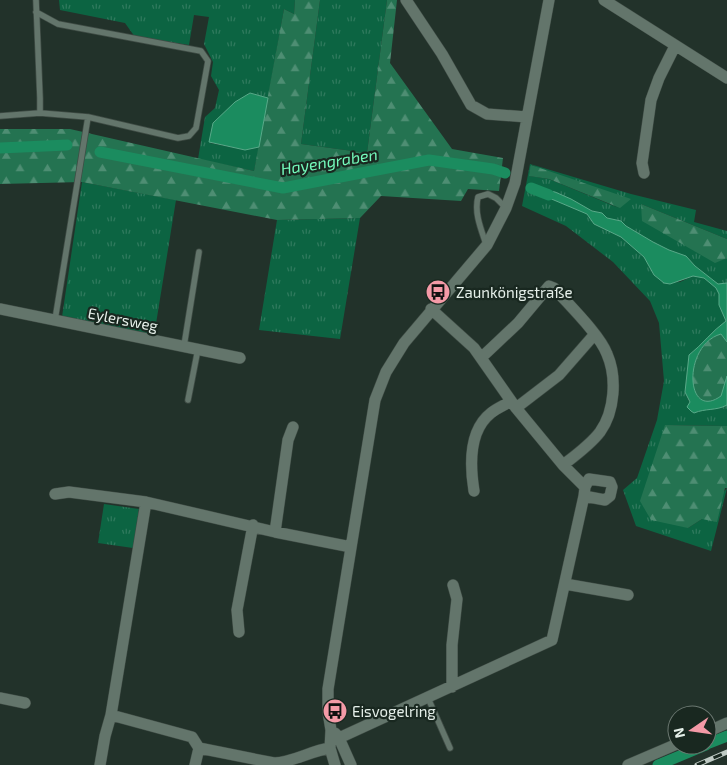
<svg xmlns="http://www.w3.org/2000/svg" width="727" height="765" font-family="'Exo 2',sans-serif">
<defs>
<pattern id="grass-tufts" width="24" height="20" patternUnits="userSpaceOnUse" patternTransform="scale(1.25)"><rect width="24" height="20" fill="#0c6442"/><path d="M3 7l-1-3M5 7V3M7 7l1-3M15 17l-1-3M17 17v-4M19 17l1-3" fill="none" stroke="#2f7a5d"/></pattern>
<pattern id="forest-firs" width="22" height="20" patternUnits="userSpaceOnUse" patternTransform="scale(1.25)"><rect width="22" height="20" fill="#247351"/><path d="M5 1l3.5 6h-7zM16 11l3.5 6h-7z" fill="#4e8e73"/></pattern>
</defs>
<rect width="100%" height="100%" fill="#22322a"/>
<path fill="url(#grass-tufts)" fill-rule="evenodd" d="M59 0H295L294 14 284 9 268 98 249 93 213 123 210 143 245 150 259 147 254 171 198 159 205 117 215 108 219 90 211 76 213 62 204 44 209 17 194 15 189 45 135 37 125 23 60 10Z
M320 0H387L367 153 301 144Z
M530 164 631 194 696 210 694 222 727 231V239L641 204 715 262 727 258V283L718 284 695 266 686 256 669 250 653 242 626 226 621 221 607 218 602 213 592 211 571 199 555 192 539 189 542 195 587 214 594 224 621 237 644 257 654 275 664 283 680 282 693 276 704 278 716 288 719 294V305L726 321C712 331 702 345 689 355L685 392 694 413C705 408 716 410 727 405V426L666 425 688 528 702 519 727 488 711 551 636 526 623 490 637 478 657 420 664 381 659 323 650 301 613 262 566 226 522 206ZM532 165 619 208 549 179 530 176Z
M82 182 176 200 154 336 62 317Z
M360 218 340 339 259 330 277 220Z
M104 504 139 509 133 548 98 543Z"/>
<path fill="url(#forest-firs)" d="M295 0H320L301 144 367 153 387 0H397L390 63 452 149 503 158 499 191 468 189 461 201 381 196 360 218 277 220 82 182 0 184V129H70L254 171 284 9 294 14Z
M531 165 631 199 620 208 549 179 529 176Z
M641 204 727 239V258L715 263 642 221Z
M721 334 727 342V376L721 396C684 422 682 346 721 334Z
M665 425 727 426V488H725L717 522 702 519 688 528 651 520 640 501Z"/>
<path fill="#1b8c5f" stroke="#58aa89" d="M250 93 268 98 259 147 245 150 209 142 213 123 235 102Z
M537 189 555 192 571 199 592 211 602 213 607 218 621 221 626 226 653 242 669 250 686 256 695 266 718 284 727 283V342L721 334C682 345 685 422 721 396L727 376V405C716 411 706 408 694 413L691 411 687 407 690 402 685 392 689 355C702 345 712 331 726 321L719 305V294L716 288 704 278 693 276 670 284 664 283 654 275 644 257 621 237 594 224 587 214 542 195 537 192Z"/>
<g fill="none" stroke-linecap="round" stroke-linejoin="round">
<path stroke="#1b8c5f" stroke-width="11" d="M0 148 67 145
M100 152 283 188 429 160 493 169 505 173
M531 188 549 195
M707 744 727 736
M658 765 706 745"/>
<defs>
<path id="lane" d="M36 12 58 24 201 51 208 61 196 128 189 136 178 138 88 117 40 113
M0 116 40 113V98L36 0
M486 244C481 229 474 213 478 197L488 194 496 198 506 208
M55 320 88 117
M184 346 199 252
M188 400 198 349
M428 698 450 748"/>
<path id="street" d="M406 0 442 54 471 105 487 114 527 117
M604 0 727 78
M644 173 642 163 651 100 659 78 675 46
M0 309 240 358
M431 309 474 348 516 408 563 465 585 487
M482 357 518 323 549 286 554 288C569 305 600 335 607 354 617 377 615 411 600 432 590 445 576 455 563 465
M516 408 559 375 594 335
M474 491C470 466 468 431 491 413 497 408 505 405 511 401
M55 494 69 492 146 502
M275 532 288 440 293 427
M565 584 628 595
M239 632 237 610 253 525
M452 687V645L457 599 453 585
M0 698 25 703
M707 732 727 723
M335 733 339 738 351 765
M339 738 552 640 584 496 605 500 610 496 612 487 610 482 589 479 585 487 584 496
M330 748C310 751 294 762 274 763L199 748 192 737 111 715 146 502 275 532 351 547
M100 765 105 736 111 715
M195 765 199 748
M335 765 330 748 331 730 328 712V689L375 400 386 372 404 343 487 245 506 208 515 183 549 0
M628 765 677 744"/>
</defs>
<use href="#lane" stroke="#404d46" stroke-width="7"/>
<use href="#street" stroke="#404d46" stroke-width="12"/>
<use href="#lane" stroke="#63756b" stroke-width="5.5"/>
<use href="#street" stroke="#63756b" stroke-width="11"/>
<defs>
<path id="rail" d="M697 765 727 752"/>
</defs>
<use href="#rail" stroke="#bfcac4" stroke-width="5"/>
<use href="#rail" stroke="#192820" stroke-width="3" stroke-dasharray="9" stroke-linecap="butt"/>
</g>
<defs>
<symbol id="bus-disc" viewBox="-11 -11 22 22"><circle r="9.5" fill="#f49aa7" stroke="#192820"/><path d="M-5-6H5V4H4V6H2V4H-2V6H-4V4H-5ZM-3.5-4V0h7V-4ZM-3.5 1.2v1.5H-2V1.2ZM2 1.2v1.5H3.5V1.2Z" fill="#111"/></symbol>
</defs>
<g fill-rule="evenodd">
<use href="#bus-disc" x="424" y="278" width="28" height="28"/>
<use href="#bus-disc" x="321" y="697" width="28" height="28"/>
</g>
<g text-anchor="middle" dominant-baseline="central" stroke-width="4.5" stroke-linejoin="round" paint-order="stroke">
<g font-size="15" fill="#e6f0ea" stroke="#192820" text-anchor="start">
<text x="456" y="292">Zaunkönigstraße</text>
<text x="352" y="711">Eisvogelring</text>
</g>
<g font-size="15" fill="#e6f0ea" stroke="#192820">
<text transform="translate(123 319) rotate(11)">Eylersweg</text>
</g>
<g font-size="16" font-style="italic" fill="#75fbbc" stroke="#192820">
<text transform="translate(329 161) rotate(-9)">Hayengraben</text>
</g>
</g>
<g transform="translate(692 730) rotate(257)"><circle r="24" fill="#192820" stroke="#6b7871"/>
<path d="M0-4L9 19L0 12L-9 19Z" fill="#f49aa7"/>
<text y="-8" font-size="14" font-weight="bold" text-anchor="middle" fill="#e6f0ea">N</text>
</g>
</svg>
